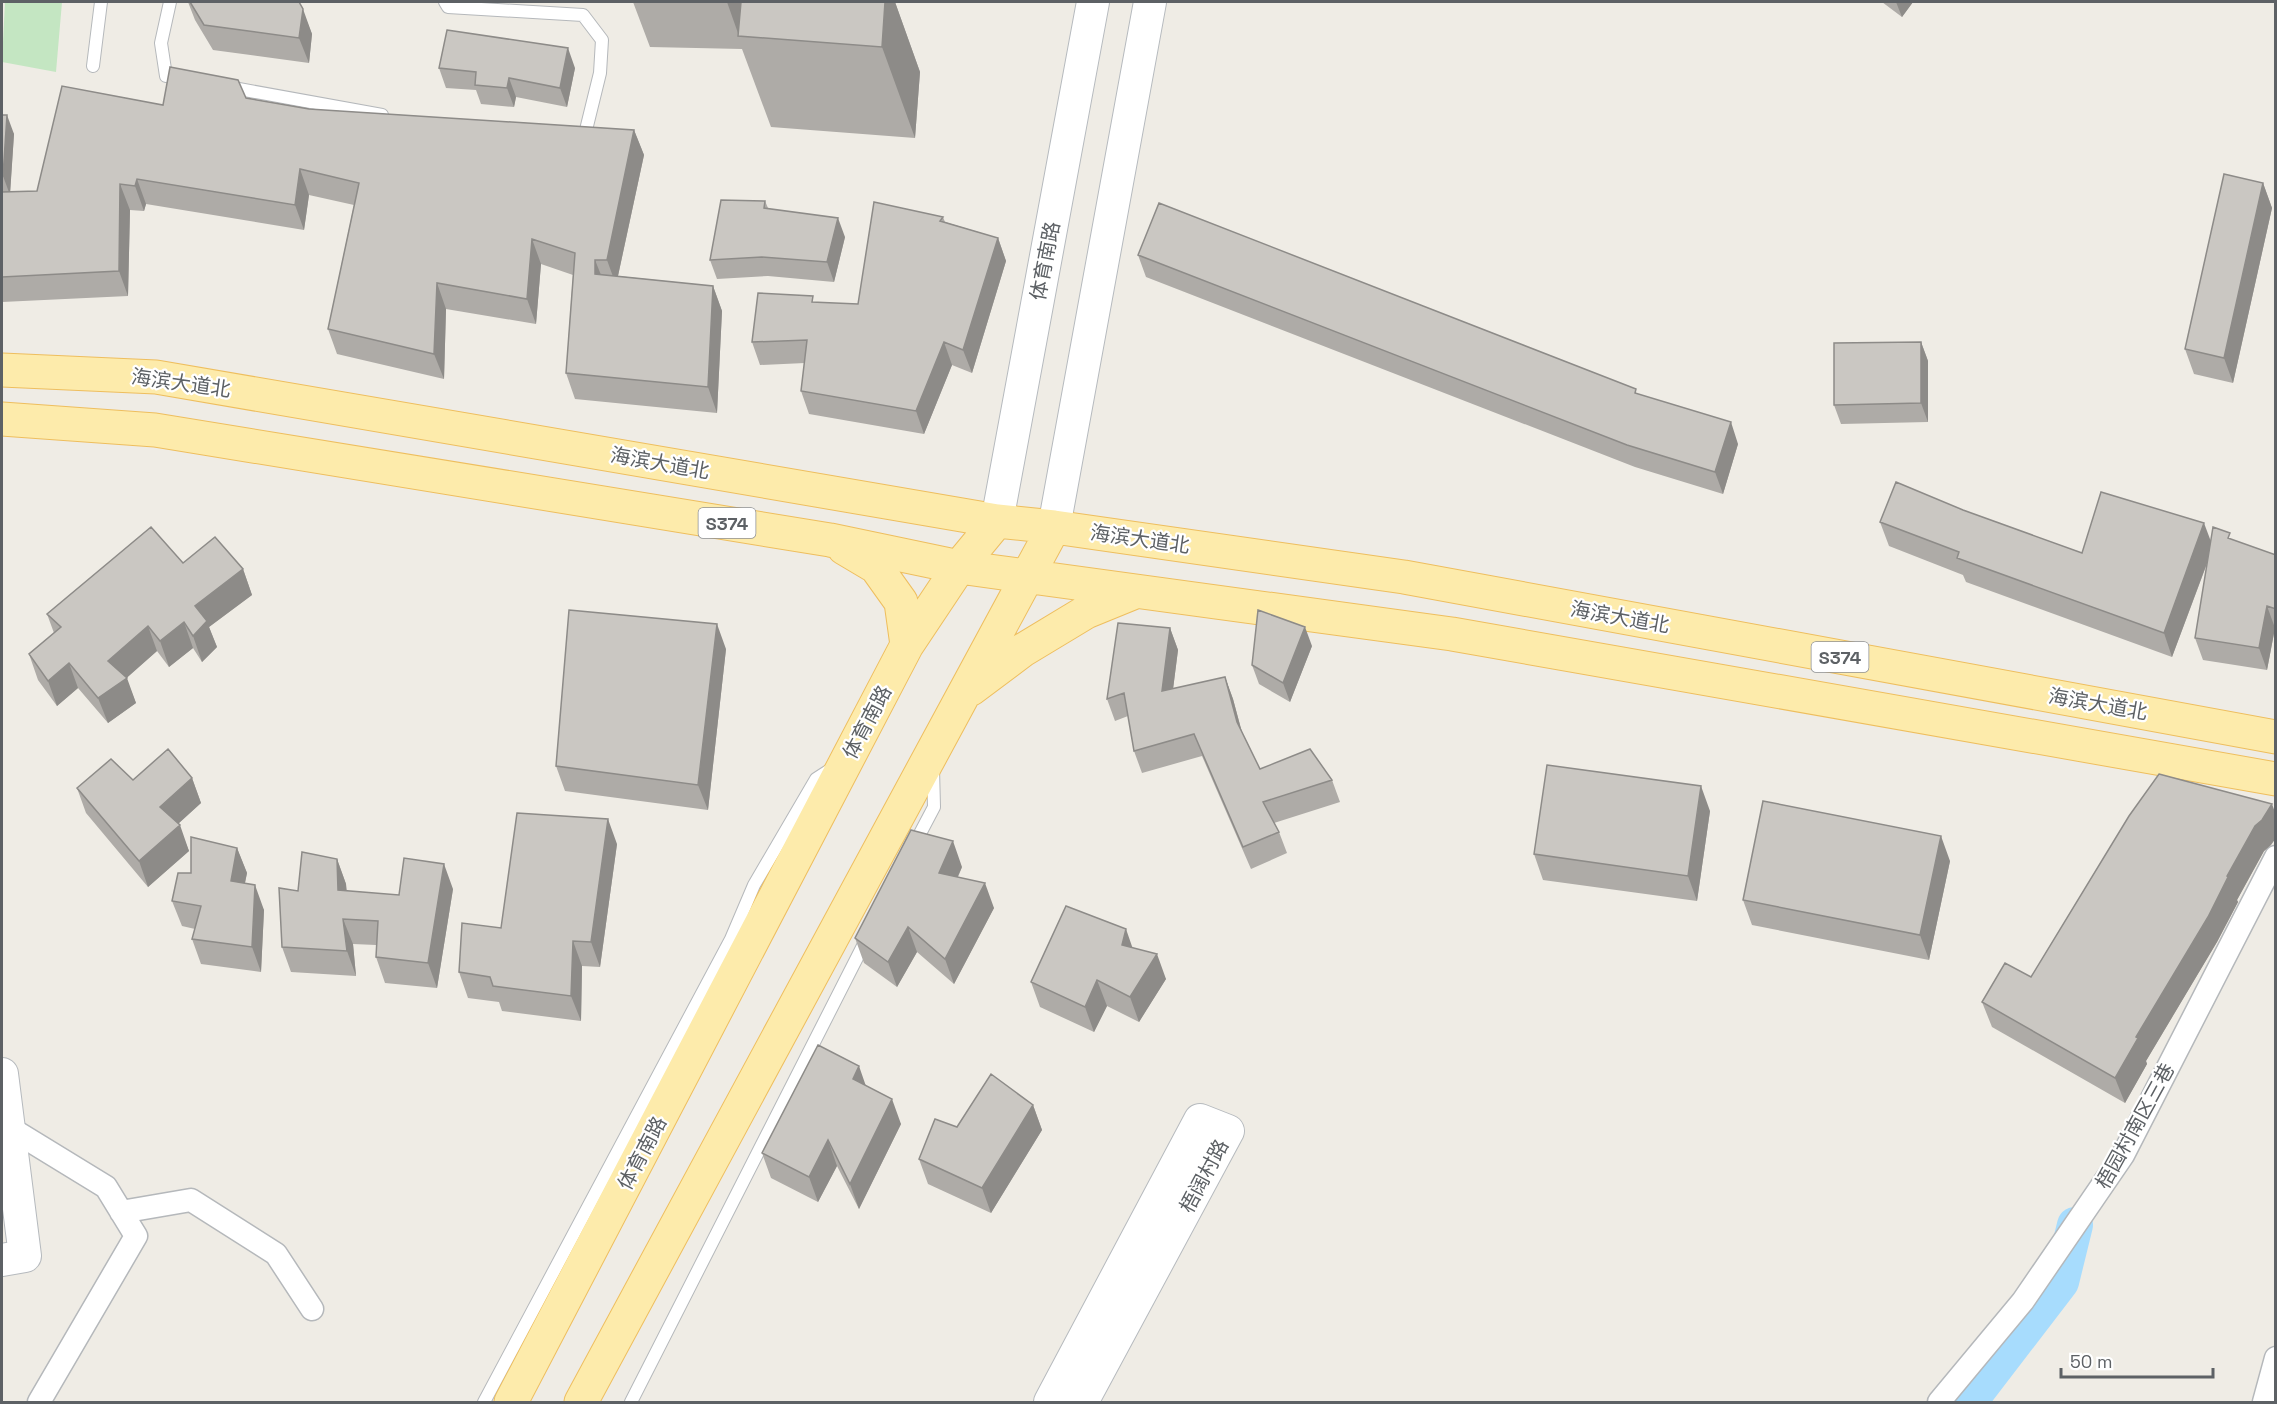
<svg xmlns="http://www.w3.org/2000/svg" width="2277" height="1404" font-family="'Space Grotesk','Noto Sans SC',sans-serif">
<rect width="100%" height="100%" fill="#efece5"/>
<path fill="#c4e6c2" d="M5 2H62L56 72 2 62Z"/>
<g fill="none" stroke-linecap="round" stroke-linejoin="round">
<path stroke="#a7dcfd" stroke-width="36" d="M1969 1402 2061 1282 2075 1225"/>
<defs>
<path id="lane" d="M170 2 161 43 166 76 184 80
M445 2 448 7 583 15 602 40 600 73 585 134 578 135
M93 66 101 2
M228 87 382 115
M914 845 934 807 933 769
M484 1402 731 939 754 885 816 779 833 768
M631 1402 867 938"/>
<path id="street" d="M8 1127 106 1187 136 1236 39 1402
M121 1212 191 1200 276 1254 312 1309
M1939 1402 2023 1301 2123 1155 2276 857
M2264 1402 2276 1358"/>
<path id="secondary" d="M997 521 1093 2
M1054 527 1150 2
M2 1074 25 1256 2 1260
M1050 1402 1200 1120 1228 1131 1082 1402"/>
<path id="primary" d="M2 370 156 377 997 521 1054 527 1404 577 2276 737
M2 419 155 430 830 540 959 567 1452 634 2276 779
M844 548 876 567 901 602 907 645
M971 689 1023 650 1086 612 1135 592
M511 1402 907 645 959 567 997 521
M581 1402 1054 527"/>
</defs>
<use href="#lane" stroke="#b5b8bb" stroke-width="14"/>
<use href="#street" stroke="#b5b8bb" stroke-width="25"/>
<use href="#secondary" stroke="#b6babe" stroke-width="34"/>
<use href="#primary" stroke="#eebe5e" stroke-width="35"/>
<use href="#lane" stroke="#fff" stroke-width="12"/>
<use href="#street" stroke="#fff" stroke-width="22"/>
<use href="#secondary" stroke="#fff" stroke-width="32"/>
<use href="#primary" stroke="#fdebab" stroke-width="33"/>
</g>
<path fill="#aeaba7" d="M188 2H299L312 34 309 63 213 50 195 20Z
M633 2H895L920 72 915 138 771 127 742 49 650 47Z
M1882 2H1913L1902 17Z
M439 68H575L567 107 516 97 514 107 481 104 476 90 446 88Z
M246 98 309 109 634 130 644 155 618 276 713 286 722 311 717 413 575 399 566 373 573 275 541 264 536 324 446 309 444 379 337 354 328 329 354 205 309 195 304 230 146 204 144 211 130 210 128 296 2 302V115L14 134 10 192 37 191 163 105Z
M2263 183 2272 208 2233 383 2194 374 2185 349Z
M765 201 768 208 845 237 834 282 768 276 717 279 710 260Z
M943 217 945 222 998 238 1006 261 972 373 952 365 924 434 809 414 801 391 805 363 760 365 752 342 858 304Z
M1138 255 1638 394 1738 444 1723 494 1635 467 1146 277Z
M1921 342 1928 361V422L1841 424 1834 405Z
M1963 510 2082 553 2232 540 2276 555V628H2275L2267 670 2203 660 2195 638 2208 561 2172 657 1966 582 1963 575 1889 546 1880 522Z
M243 569 252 595 209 627 217 647 202 662 193 648 169 667 157 651 126 678 136 703 108 723 78 688 57 706 38 680 29 654 54 633 47 614Z
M1170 628 1178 650 1173 689 1225 677 1233 699 1242 732 1260 769 1332 780 1340 802 1274 823 1279 832 1287 853 1251 869 1202 756 1142 773 1134 751 1128 716 1115 721 1107 699Z
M1312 646 1290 702 1259 684 1252 665Z
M726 649 708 810 565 791 556 766Z
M192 778 201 803 178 824 189 851 148 887 86 813 77 788 133 780Z
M1710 811 1697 901 1543 880 1534 854Z
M617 844 600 967 582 966 581 1021 502 1011 499 1002 468 998 459 972 501 928Z
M2271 845 2264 851 2237 900 2238 902 2217 942 2146 1061 2147 1064 2125 1103 1992 1027 1982 1002 2031 977Z
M237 848 247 873 245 883 264 910 261 972 201 964 192 939 195 929 182 926 172 901 191 873Z
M337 859 346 884 347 891 399 895 453 889 437 988 385 983 376 957V945L353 944 356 976 291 972 282 947 298 891Z
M1950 861 1929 960 1752 925 1743 900Z
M962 867 958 877 994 908 954 984 917 952 897 987 864 963 855 938Z
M1133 948 1166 979 1139 1022 1107 1006 1094 1032 1040 1007 1031 982Z
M866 1086 901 1124 859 1209 837 1166 818 1202 771 1178 762 1153Z
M1033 1105 1042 1130 991 1213 928 1184 919 1159 957 1127Z"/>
<path fill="#8d8b88" d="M727 2H745L739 36Z
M885 2H895L920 72 915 138 882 47Z
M1896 2H1913L1902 17Z
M303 9 312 34 309 63 299 38Z
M568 48 575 68 567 107 560 88Z
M509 78 516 97 514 107 507 88Z
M7 115 14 134 10 195 3 176Z
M634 130 644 155 616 285 607 260Z
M300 169 309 195 304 230 295 205Z
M137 179 146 204 144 211 135 186Z
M2263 183 2272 208 2233 383 2224 358Z
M120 184 130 210 128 296 119 271Z
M838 218 845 237 834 282 827 262Z
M998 238 1006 261 972 373 963 350Z
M532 239 541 264 536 324 527 299Z
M595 260 605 285 595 274Z
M437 283 446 309 444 379 434 354Z
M713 286 722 311 717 413 708 387Z
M944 342 952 365 924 434 916 411Z
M1921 342 1928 361V422L1921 403Z
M1731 422 1738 444 1723 494 1715 472Z
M2204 523 2213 547 2172 657 2164 633Z
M243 569 252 595 209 627 217 647 202 662 193 636 195 606Z
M2267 606 2275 628 2267 670 2259 648Z
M184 622 193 648 169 667 160 641Z
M717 624 726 649 708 810 698 785Z
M148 626 157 651 121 683 127 678 136 703 108 723 98 698 108 661Z
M1305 627 1312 646 1290 702 1283 683Z
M1170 628 1178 650 1170 713 1162 691Z
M69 663 78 688 57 706 48 681Z
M1225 677 1233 699 1245 744 1237 722Z
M192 778 201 803 169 832 160 807Z
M1701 786 1710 811 1697 901 1688 876Z
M2272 804 2276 815V838L2271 845 2264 851 2237 900 2238 902 2217 942 2146 1061 2147 1064 2125 1103 2115 1078 2136 1037 2255 826Z
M608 819 617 844 600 967 591 942Z
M180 825 189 851 148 887 139 861Z
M1941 836 1950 861 1929 960 1920 935Z
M953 841 962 867 948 898 939 873Z
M237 848 247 873 240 906 231 881Z
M337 859 346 884 347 915 338 890Z
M444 864 453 889 437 988 428 963Z
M985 883 994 908 954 984 945 959Z
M255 885 264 910 261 972 252 947Z
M343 919 353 944 356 976 347 951Z
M908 927 917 952 897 987 888 962Z
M1126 929 1135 955 1122 945Z
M573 941 582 966 581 1021 571 996Z
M1157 954 1166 979 1139 1022 1130 997Z
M1097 980 1107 1006 1094 1032 1085 1007Z
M859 1066 868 1092 853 1079Z
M892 1099 901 1124 859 1209 850 1184Z
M1033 1105 1042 1130 991 1213 982 1188Z
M828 1140 837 1166 818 1202 809 1177Z"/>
<path fill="#cac7c2" stroke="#8d8b88" stroke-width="1.5" d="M190 2H299L303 9 299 38 204 25Z
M741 2H885L882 47 738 36Z
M447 30 568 48 560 88 509 78 507 88 475 85 476 72 439 68Z
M170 67 238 80 246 98 309 109 634 130 607 260H595V274L713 286 708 387 566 373 575 253 532 239 527 299 437 283 434 354 328 329 359 183 300 169 295 205 137 179 135 186 120 184 119 271 2 277V192L37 191 62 86 163 105Z
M2 115H7L3 176H2Z
M2224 174 2263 183 2224 358 2185 349Z
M721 200 765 201 764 208 838 218 827 262 762 257 710 260Z
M874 202 943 217 940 221 998 238 963 350 944 342 916 411 801 391 807 340 752 342 758 293 813 296 812 302 858 304Z
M1159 203 1636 389 1635 393 1731 422 1715 472 1627 445 1138 255Z
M1921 342V403L1834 405V343Z
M1896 482 1963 510 2082 553 2101 492 2204 523 2164 633 1957 558 1959 552 1880 522Z
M151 527 183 563 215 537 243 569 195 606 207 621 193 636 184 622 160 641 148 626 108 661 127 678 98 698 69 663 48 681 29 654 61 627 47 614Z
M2213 527 2230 533 2228 538 2276 555V609L2267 606 2259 648 2195 638Z
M569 610 717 624 698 785 556 766Z
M1258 610 1305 627 1283 683 1252 665Z
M1118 623 1170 628 1162 691 1225 677 1237 722 1260 769 1310 749 1332 780 1263 802 1279 832 1243 847 1194 734 1134 751 1124 693 1107 699Z
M168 749 192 778 160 807 180 825 139 861 77 788 111 759 133 780Z
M1547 765 1701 786 1688 876 1534 854Z
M2159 774 2272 804 2262 820 2255 826 2227 876 2228 877 2208 917 2136 1037 2138 1038 2115 1078 1982 1002 2005 963 2031 977 2129 816Z
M1763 801 1941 836 1920 935 1743 900Z
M517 813 608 819 591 942 573 941 571 996 493 986 490 977 459 972 462 923 501 928Z
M911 830 953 841 939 873 985 883 945 959 908 927 888 962 855 938Z
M191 837 237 848 231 881 255 885 252 947 192 939 201 906 172 901 178 873H191Z
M302 852 337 859 338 890 399 895 404 858 444 864 428 963 376 957 378 921 343 919 347 951 282 947 279 888 298 891Z
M1066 906 1126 929 1122 945 1157 954 1130 997 1097 980 1085 1007 1031 982Z
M818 1045 859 1066 853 1079 892 1099 850 1184 828 1140 809 1177 762 1153Z
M991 1074 1033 1105 982 1188 919 1159 935 1119 957 1127Z"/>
<g text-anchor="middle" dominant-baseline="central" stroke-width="4.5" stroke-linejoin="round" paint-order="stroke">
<g fill="#fff" stroke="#8e9093" stroke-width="1.5">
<rect x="698.5" y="508" width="57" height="30" rx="4.5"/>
<rect x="1811.5" y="642" width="57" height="30" rx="4.5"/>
</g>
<g font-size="18" font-weight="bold" fill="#5d6165">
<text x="727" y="523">S374</text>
<text x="1840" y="657">S374</text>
</g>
<g font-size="20" fill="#5d6165" stroke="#fff">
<text transform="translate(1045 261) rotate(-79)">体育南路</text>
<text transform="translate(181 383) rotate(8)">海滨大道北</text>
<text transform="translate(660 463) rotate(10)">海滨大道北</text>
<text transform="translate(1140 539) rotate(8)">海滨大道北</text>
<text transform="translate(1620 617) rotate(10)">海滨大道北</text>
<text transform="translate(2098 704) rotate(10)">海滨大道北</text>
<text transform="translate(867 722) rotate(-62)">体育南路</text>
<text transform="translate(2135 1126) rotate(-61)">梧园村南区三巷</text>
<text transform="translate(642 1153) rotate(-62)">体育南路</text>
<text transform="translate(1204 1176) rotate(-62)">梧阔村路</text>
</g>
</g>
<rect width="2277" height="1404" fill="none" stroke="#5d6165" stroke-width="6"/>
<path d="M2061 1368v9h152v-9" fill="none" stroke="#5d6165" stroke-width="3"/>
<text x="2070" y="1368" font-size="18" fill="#5d6165" stroke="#ffffff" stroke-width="4.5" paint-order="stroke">50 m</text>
</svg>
